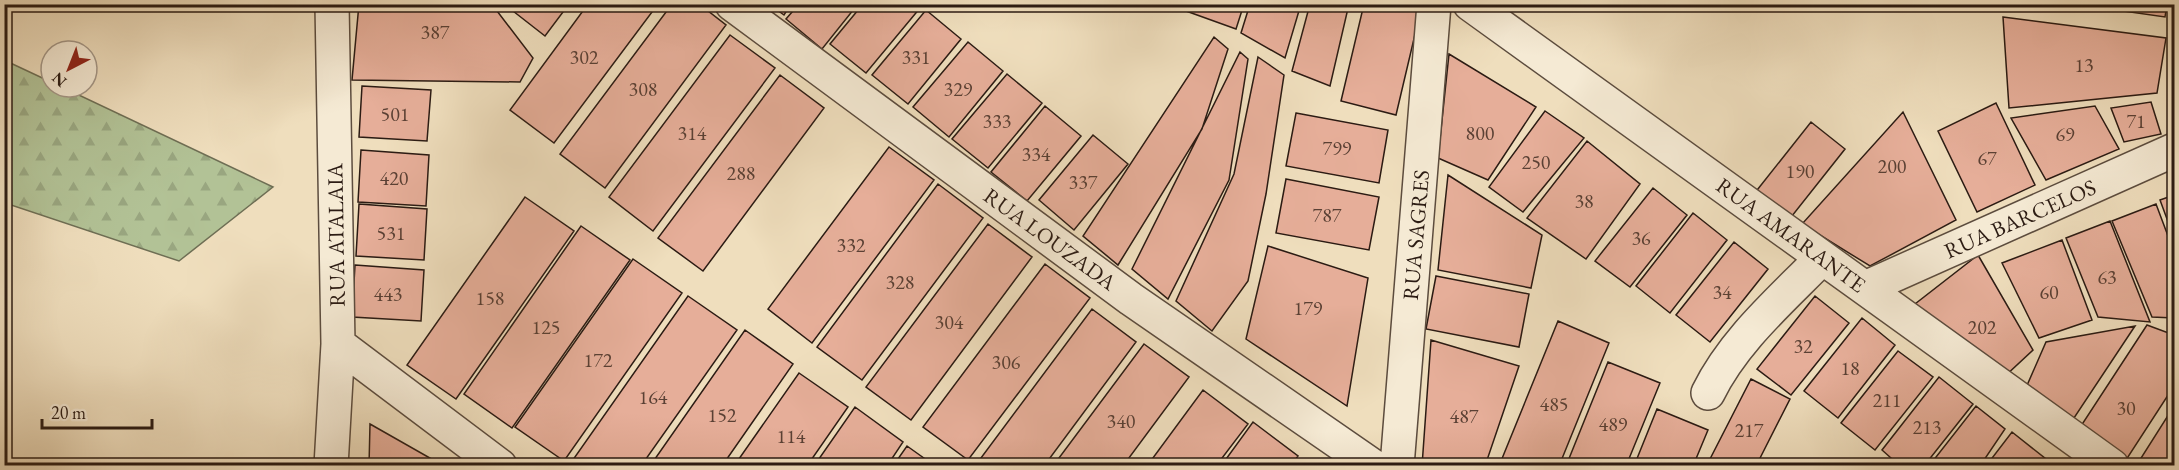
<svg xmlns="http://www.w3.org/2000/svg" width="2179" height="470" font-family="'EB Garamond',serif">
<defs>
<pattern id="forest-firs" width="22" height="20" patternUnits="userSpaceOnUse" patternTransform="scale(1.5)"><rect width="22" height="20" fill="#b2c296"/><path d="M5 1l3.5 6h-7zM16 11l3.5 6h-7z" fill="#99a680"/></pattern>
</defs>
<rect width="100%" height="100%" fill="#efdebd"/>
<filter id="stains"><feTurbulence type="fractalNoise" baseFrequency=".00333" numOctaves="4"/><feColorMatrix values="0 0 0 0 .2 0 0 0 0 .09 0 0 0 0 .02 0 0 0 .5 -.17"/></filter>
<radialGradient id="worn" r=".72"><stop offset=".6" stop-color="#630" stop-opacity="0"/><stop offset="1" stop-color="#630" stop-opacity=".3"/></radialGradient>
<path fill="url(#forest-firs)" stroke="#6e6e54" stroke-width="1.5" d="M4 60 51 82V87H62L273 187 179 261 5 203Z"/>
<path fill="#e6ae99" stroke="#2b1b13" stroke-width="1.5" d="M359 4H448L494 7 533 58 520 82 352 80Z
M504 4H569L545 36Z
M588 4H658L554 143 510 110Z
M672 4H699L726 25 605 188 560 154Z
M769 4H791L784 15Z
M799 4H858L822 49 786 19Z
M863 4H916L920 8 866 73 830 44Z
M1189 4H1244L1236 29 1186 11Z
M1250 4H1301L1285 58 1241 33Z
M1310 4H1349L1330 86 1292 71Z
M1364 4H1404L1421 9 1396 115 1341 101Z
M2074 4H2167L2165 17Z
M926 10 961 39 908 104 872 75Z
M2003 17 2166 38 2157 93 2009 108Z
M730 35 775 68 653 231 609 197Z
M1214 37 1228 49 1202 129 1118 265 1083 236Z
M968 42 1003 71 949 137 913 107Z
M1240 52 1248 59 1229 180 1168 299 1132 269Z
M1449 54 1536 107 1488 180 1438 158Z
M1258 57 1284 75 1266 194 1248 281 1212 331 1176 301 1234 174Z
M1007 74 1042 103 988 168 952 139Z
M780 75 824 108 703 271 658 238Z
M362 86 431 90 427 141 359 137Z
M2151 102 2161 134 2124 142 2111 108Z
M1996 103 2035 185 1977 212 1938 131Z
M1045 106 1081 136 1027 201 991 172Z
M2095 106 2119 149 2046 180 2011 118Z
M1545 111 1584 138 1523 212 1489 187Z
M1903 112 1956 220 1870 266 1802 224Z
M1296 113 1388 130 1379 183 1286 166Z
M1811 122 1845 149 1788 221 1754 194Z
M1093 135 1128 164 1074 230 1039 200Z
M1587 141 1640 184 1586 259 1527 218Z
M889 147 934 180 812 343 768 309Z
M361 150 429 155 426 206 358 202Z
M1448 175 1542 235 1531 288 1438 270Z
M1286 179 1379 197 1369 250 1276 233Z
M938 184 983 218 862 380 817 347Z
M1653 188 1687 215 1630 287 1595 261Z
M2174 195V238L2160 200Z
M525 197 574 231 456 399 407 365Z
M359 204 427 209 424 260 356 256Z
M2156 204 2174 252V318L2152 317 2112 221Z
M1693 213 1727 240 1670 313 1636 286Z
M2110 221 2150 322 2098 317 2066 238Z
M988 224 1032 257 911 420 866 387Z
M581 226 630 260 512 428 464 394Z
M2062 240 2092 320 2039 338 2002 263Z
M1734 242 1768 269 1710 342 1676 315Z
M1268 246 1368 278 1347 406 1246 339Z
M1978 255 2033 350 2004 377 1915 304Z
M633 259 682 293 564 461 515 427Z
M1045 264 1090 298 968 460 923 427Z
M355 265 424 270 421 321 352 317Z
M1436 276 1529 294 1519 347 1426 329Z
M688 296 737 330 641 466H573L570 464Z
M1815 296 1849 323 1791 395 1757 369Z
M1092 309 1136 342 1044 466H975Z
M1862 318 1895 345 1838 418 1804 391Z
M1558 321 1609 343 1559 466H1499Z
M2147 325 2174 335V386L2126 460 2079 429Z
M2135 326 2072 421 2025 390 2046 342Z
M745 330 793 364 722 466H650Z
M1431 340 1519 366 1485 466H1422Z
M1144 344 1189 377 1123 466H1053Z
M1898 351 1933 377 1875 450 1841 423Z
M1608 362 1660 383 1626 466H1566Z
M799 373 848 407 807 466H734Z
M1939 377 1973 404 1924 466H1900L1882 450Z
M1751 379 1790 399 1756 466H1717L1709 461Z
M1203 390 1248 424 1216 466H1147Z
M1976 406 2005 429 1980 466H1929Z
M2174 406V466H2136Z
M855 407 903 442 887 466H814Z
M1657 409 1708 430 1693 466H1634Z
M1253 422 1298 456 1291 466H1221Z
M370 424 444 466H369Z
M2012 432 2046 459 2041 466H1986Z
M907 446 935 466H893Z"/>
<g fill="none" stroke-linecap="round" stroke-linejoin="round">
<defs>
<path id="minor" d="M732 4 1131 299 1373 466
M1470 4 2112 466
M1865 288 2174 150
M338 344 500 466
M1708 393C1734 340 1781 300 1822 258
M331 466 338 344 332 4
M1397 466 1434 4"/>
</defs>
<use href="#minor" stroke="#5c4c3e" stroke-width="36"/>
<use href="#minor" stroke="#f5ead4" stroke-width="33"/>
</g>
<g text-anchor="middle" dominant-baseline="central" stroke-width="5" stroke-linejoin="round" paint-order="stroke">
<g font-size="20" fill="#5a4034">
<text x="435" y="32">387</text>
<text x="584" y="57">302</text>
<text x="916" y="57">331</text>
<text x="2084" y="65">13</text>
<text x="643" y="89">308</text>
<text x="958" y="89">329</text>
<text x="395" y="114">501</text>
<text x="997" y="121">333</text>
<text x="2136" y="121">71</text>
<text x="692" y="133">314</text>
<text x="1480" y="133">800</text>
<text x="2065" y="134">69</text>
<text x="1337" y="148">799</text>
<text x="1036" y="154">334</text>
<text x="1987" y="158">67</text>
<text x="1536" y="162">250</text>
<text x="1892" y="166">200</text>
<text x="1800" y="171">190</text>
<text x="741" y="173">288</text>
<text x="394" y="178">420</text>
<text x="1083" y="182">337</text>
<text x="1584" y="201">38</text>
<text x="1327" y="215">787</text>
<text x="391" y="233">531</text>
<text x="1641" y="238">36</text>
<text x="851" y="245">332</text>
<text x="2107" y="277">63</text>
<text x="900" y="282">328</text>
<text x="1722" y="292">34</text>
<text x="2049" y="292">60</text>
<text x="388" y="294">443</text>
<text x="490" y="298">158</text>
<text x="1308" y="308">179</text>
<text x="949" y="322">304</text>
<text x="546" y="327">125</text>
<text x="1982" y="327">202</text>
<text x="1803" y="346">32</text>
<text x="598" y="360">172</text>
<text x="1006" y="362">306</text>
<text x="1850" y="368">18</text>
<text x="653" y="397">164</text>
<text x="1887" y="400">211</text>
<text x="1554" y="404">485</text>
<text x="2126" y="408">30</text>
<text x="722" y="415">152</text>
<text x="1464" y="416">487</text>
<text x="1121" y="421">340</text>
<text x="1613" y="424">489</text>
<text x="1927" y="427">213</text>
<text x="1749" y="430">217</text>
<text x="791" y="436">114</text>
</g>
<g font-size="22" fill="#2b1b13" stroke="#f5ead4">
<text transform="translate(2020 219) rotate(-24)">RUA BARCELOS</text>
<text transform="translate(336 235) rotate(-91)">RUA ATALAIA</text>
<text transform="translate(1416 235) rotate(-85)">RUA SAGRES</text>
<text transform="translate(1791 235) rotate(36)">RUA AMARANTE</text>
<text transform="translate(1050 239) rotate(36)">RUA LOUZADA</text>
</g>
</g>
<rect width="2179" height="470" fill="none" stroke="#efdebd" stroke-width="24"/>
<rect x="6" y="6" width="2167" height="458" fill="none" stroke="#2b1b13" stroke-width="3"/>
<rect x="12" y="12" width="2155" height="446" fill="none" stroke="#2b1b13" stroke-width="1.5"/>
<g transform="translate(69 69) rotate(222)"><circle r="28" fill="#f5ead4" stroke="#a49787" stroke-width="1.5"/>
<path d="M0-4.5L10 22L0 15L-10 22Z" fill="#8f2418"/>
<text y="-9" font-size="16" font-weight="bold" text-anchor="middle" fill="#2b1b13">N</text>
</g>
<path d="M42 419v9h110v-9" fill="none" stroke="#2b1b13" stroke-width="3"/>
<text x="51" y="419" font-size="18" fill="#2b1b13" stroke="#f5ead4" stroke-width="4.5" paint-order="stroke">20 m</text>
<rect width="100%" height="100%" filter="url(#stains)"/>
<rect width="100%" height="100%" fill="url(#worn)"/>
</svg>
